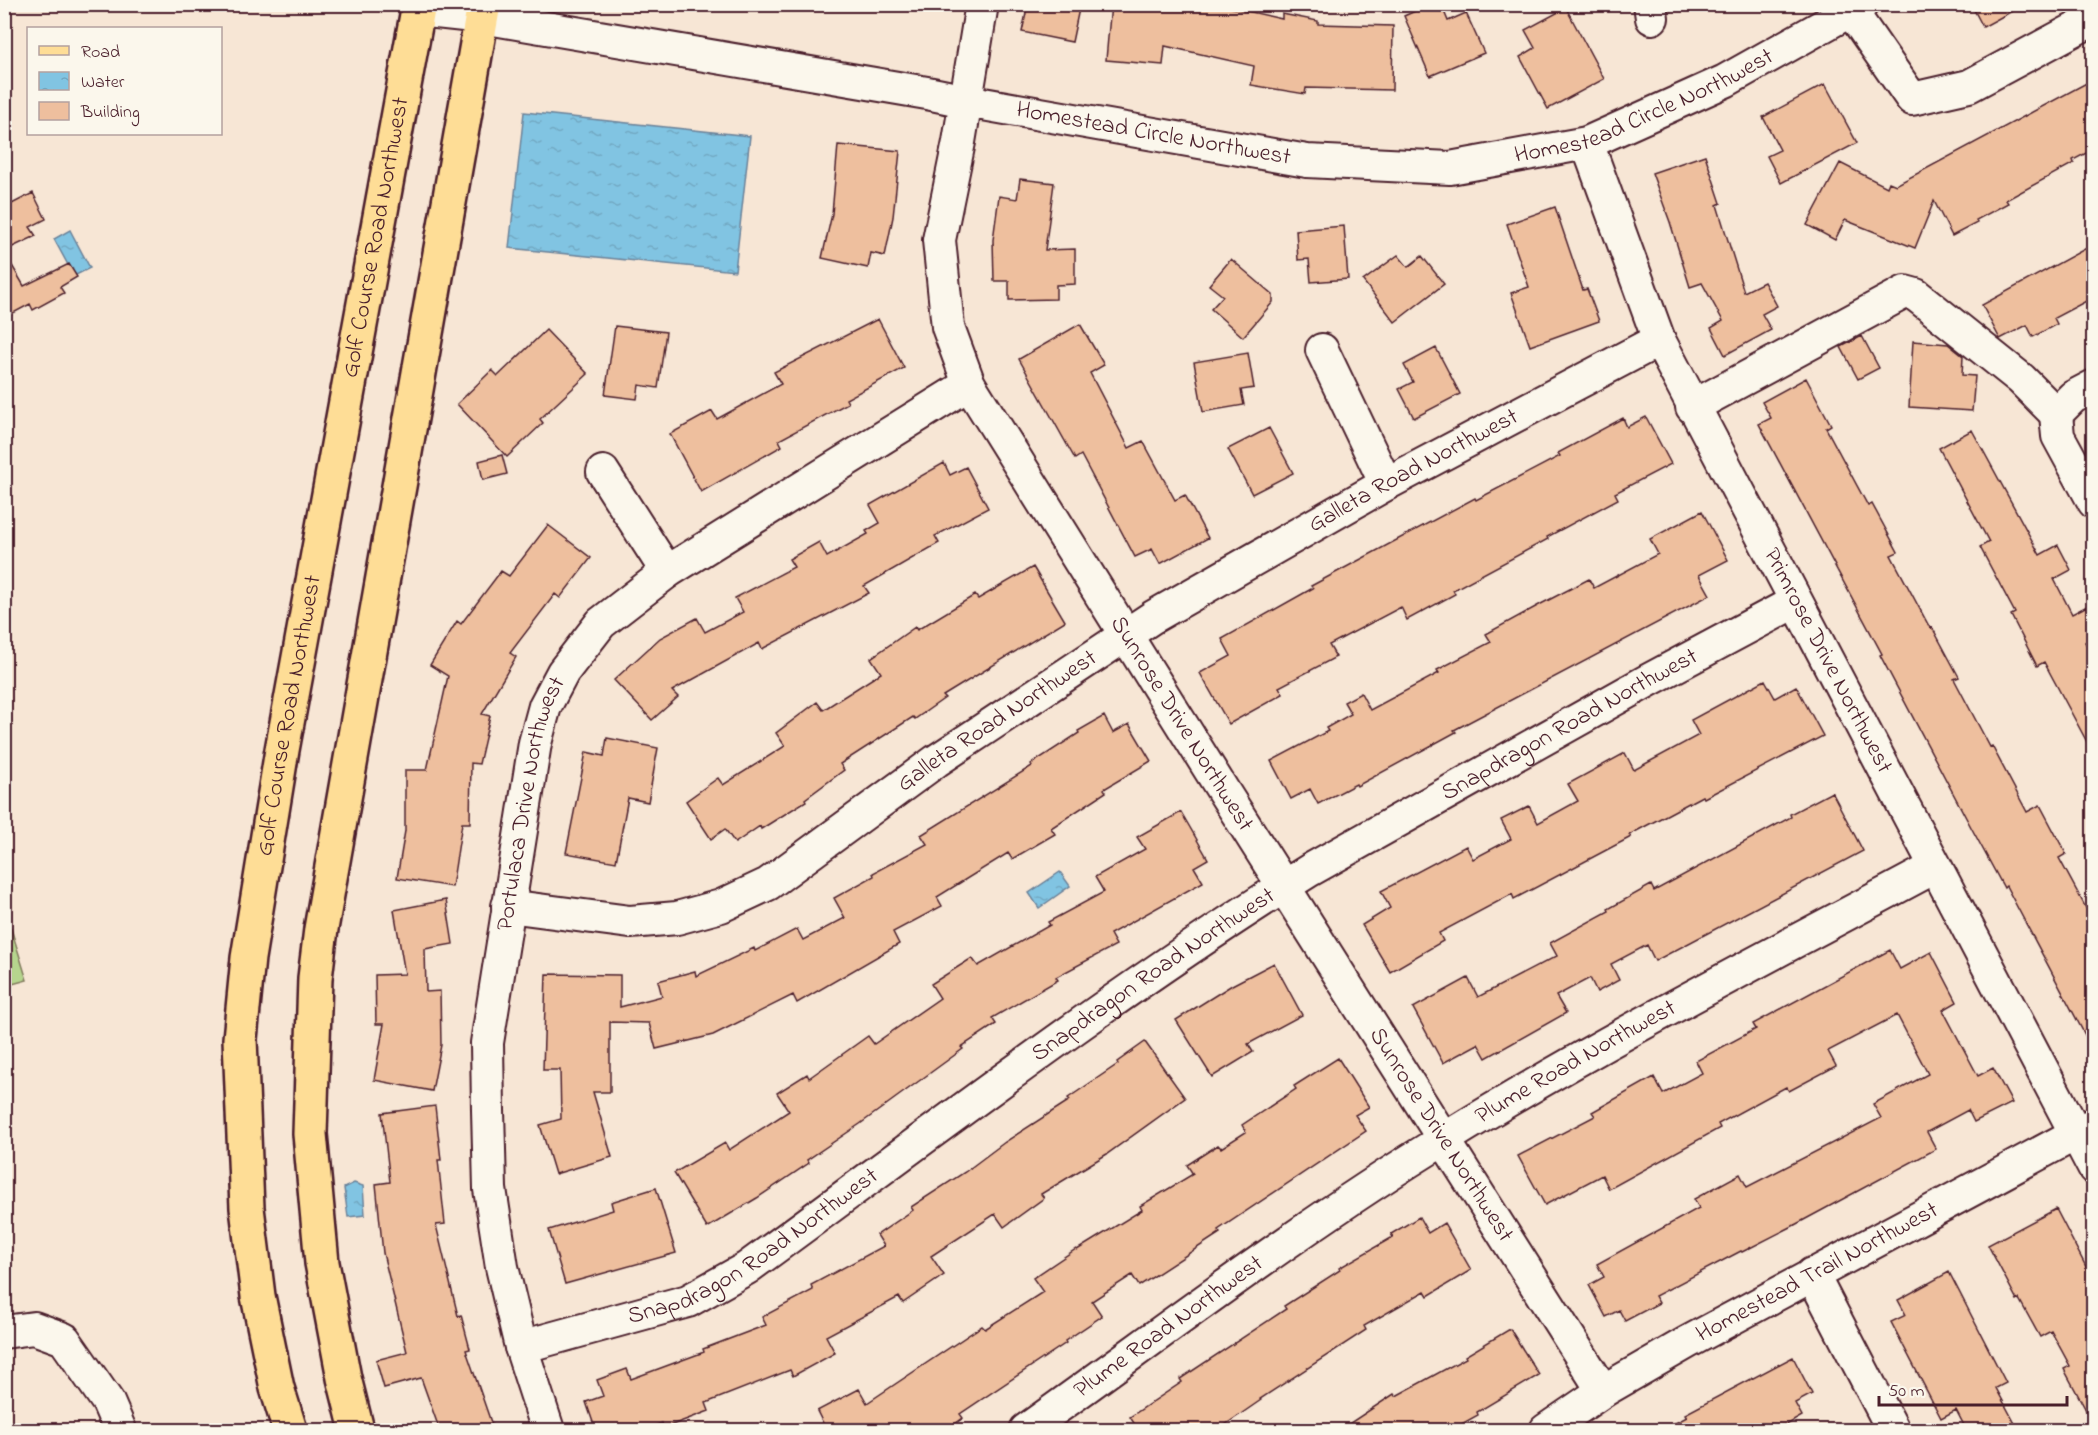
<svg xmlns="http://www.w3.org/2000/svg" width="2098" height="1435" font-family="'Indie Flower',sans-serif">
<defs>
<pattern id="water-ripples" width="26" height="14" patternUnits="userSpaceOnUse" patternTransform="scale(1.5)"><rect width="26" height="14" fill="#81c4e2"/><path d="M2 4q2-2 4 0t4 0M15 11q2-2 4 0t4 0" fill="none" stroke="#71a8c2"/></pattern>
</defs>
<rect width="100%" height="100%" fill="#f7e6d5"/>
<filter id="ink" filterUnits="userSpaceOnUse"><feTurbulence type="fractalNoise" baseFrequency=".0167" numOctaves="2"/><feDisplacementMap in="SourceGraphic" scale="12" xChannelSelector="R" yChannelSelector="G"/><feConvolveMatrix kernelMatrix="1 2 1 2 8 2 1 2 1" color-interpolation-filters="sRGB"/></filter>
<g filter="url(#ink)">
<path fill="#b6d58e" stroke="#807a5c" stroke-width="1.5" d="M4 906 27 980 5 986H4Z"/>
<path fill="url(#water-ripples)" stroke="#6b8299" stroke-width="1.5" d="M524 112 750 136 735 271 509 248Z
M70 230 90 268 74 276 54 239Z
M1060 872 1070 886 1039 908 1029 893Z
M354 1183 363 1186 365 1215 348 1217 344 1188Z"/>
<path fill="#eebf9e" stroke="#4a1f2b" stroke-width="1.5" d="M1028 4H1080L1072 42 1022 32Z
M1111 4H1216L1282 19V14L1318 21V24L1393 26 1392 90 1306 88 1305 94 1251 85 1254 66 1165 46 1163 65 1106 60Z
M1431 4H1441L1448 21 1466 13 1484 53 1430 76 1404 16Z
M1971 4H2025L1983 27Z
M1566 8 1604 79 1548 109 1520 57 1535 48 1525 30Z
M2094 79V149L2073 160 2074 163 2006 200 2008 203 1976 220 1977 223 1952 236 1934 201 1915 248 1845 220 1835 240 1807 225 1840 163 1887 187 1889 182 1896 185Z
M1825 84 1857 143 1781 183 1767 156 1780 150 1763 117Z
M838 145 900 151 893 217 885 256 871 253 868 268 822 258 832 214Z
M1705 155 1721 203 1717 205 1744 292 1764 282 1777 306 1762 314 1771 330 1725 355 1711 328 1723 321 1702 283 1690 287 1670 222 1652 173Z
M1020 179 1054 183 1045 250 1075 249V284L1056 285V299L1009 300V281H994L993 240 999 196 1017 199Z
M33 193 46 219 30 227 36 236 4 251V208Z
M1555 207 1583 290 1587 289 1599 321 1530 346 1511 293 1529 287 1507 224Z
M1344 226 1348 279 1311 282 1309 259 1298 260 1296 230Z
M2094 244V297L2054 318 2057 324 2033 337 2027 325 2000 339 1982 305Z
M4 252 24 286 69 264 77 277 60 287 64 293 33 310 30 304 4 318Z
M1398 255 1408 267 1422 256 1444 284 1395 322 1363 281Z
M1231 259 1273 295V302L1243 337 1211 309 1223 296 1209 285Z
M878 319 904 368 846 399 848 403 779 440 782 446 701 492 670 434 712 411 717 419 781 384 774 372Z
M1080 324 1104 365 1090 373 1129 448 1143 441 1175 500 1185 495 1208 538 1160 564 1152 549 1135 557 1081 455 1075 459 1019 359Z
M615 326 666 332 658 388 639 385 637 399 605 395Z
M546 330 588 374 540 419 543 423 507 457 457 404 492 370 498 376Z
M1862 336 1879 368 1858 379 1841 347Z
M1913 341 1948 344 1963 356 1962 375 1975 376 1972 411 1909 407Z
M1436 348 1460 394 1414 418 1399 389 1413 382 1404 365Z
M1248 353 1254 388 1241 390 1244 405 1203 412 1194 362Z
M1806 378 1831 425 1826 428 1868 506 1872 504 1898 552 1891 555 1930 628 1932 627 1959 677 1954 679 1990 747 1992 746 2027 812 2040 805 2066 854 2059 858 2094 923V1052L2006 886 2004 888 1972 829 1880 655 1882 654 1759 424 1771 418 1762 402Z
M1646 417 1671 464 1615 493 1618 499 1547 537 1548 539 1453 590 1455 594 1407 620 1401 607 1329 645 1336 657 1279 687 1283 694 1229 724 1200 673 1231 656 1222 639 1313 588 1311 586 1475 498 1476 500 1560 456 1558 453 1623 418 1627 427Z
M1269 428 1293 473 1252 494 1228 449Z
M1972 430 2040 555 2058 545 2071 570 2054 579 2072 614 2087 606 2094 619V637L2085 642 2094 658V755L2044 662 2037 666 2011 615 2015 613 1980 547 1989 542 1939 448Z
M502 455 507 474 483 480 479 461Z
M944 463 950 475 966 467 988 508 935 536 939 543 864 586 869 593 762 649 759 643 672 691 678 697 652 720 614 680 660 638 697 618 705 632 743 612 735 598 794 567 789 559 819 542 827 557 868 534 866 531 880 523 870 505Z
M1702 511 1728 560 1699 575 1710 595 1454 730 1456 732 1357 786 1356 784 1318 804 1310 789 1291 799 1271 761 1328 731 1326 728 1351 714 1344 702 1361 693 1370 710 1439 673 1437 670 1491 642 1486 634 1541 604 1589 579 1594 588 1658 554 1650 539Z
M548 525 591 558 560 598 555 594 510 653 516 657 482 714 490 716 479 764 471 763 470 823H462L452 887 397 878 405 831V770H427L448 676 430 665 457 621 461 624 501 571 509 576Z
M1033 567 1065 621 943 696 945 698 915 719 913 717 840 764 844 770 805 799 806 801 761 829 760 826 735 843 725 829 711 839 686 801 718 778 723 785 785 746 776 733 817 702 823 710 881 673 871 658 915 627 917 630 975 595 978 599Z
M1765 680 1775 698 1796 686 1823 736 1704 798 1702 796 1629 835 1631 837 1514 899 1512 894 1439 933 1443 941 1390 972 1362 925 1390 908 1381 891 1466 846 1473 859 1511 839 1501 820 1529 806 1538 823 1578 801 1568 784 1625 753 1634 770 1699 735 1691 720Z
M1104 716 1113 733 1129 724 1151 761 1104 789 1106 792 1051 828 1055 834 1012 859 1008 853 937 897 942 906 893 932 899 944 797 1003 793 995 713 1035 656 1049 649 1023 610 1022V1092H593L612 1157 555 1174 540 1125 561 1119 560 1070H543L546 974 620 975V1007L662 996 658 981 695 971 696 976 754 948 755 951 797 929 803 940 845 918 834 898 874 876 873 873 927 844 921 835 1032 766 1031 764 1079 733 1078 731Z
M607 738 658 748 648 802 628 798 616 862 566 853 586 752 604 756Z
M1832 792 1863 851 1655 961 1647 945 1611 964 1619 980 1597 992 1590 978 1556 996 1566 1013 1486 1058 1478 1044 1443 1063 1413 1008 1468 978 1478 997 1557 956 1550 943 1609 911 1608 909 1651 885 1654 891 1791 817 1790 814Z
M1181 812 1208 859 1194 867 1203 882 1110 934 1116 945 1056 977 1058 980 992 1018 996 1024 961 1047 963 1049 860 1124 807 1160 809 1163 757 1198 707 1228 674 1173 725 1143 729 1150 789 1111 777 1093 807 1074 809 1078 868 1036 874 1044 940 998 931 984 972 958 978 966 1050 925 1048 922 1104 892 1095 877 1145 849 1137 837Z
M446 900 453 944 425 949 426 992 440 991 441 1045 432 1091 374 1080 384 1024H376L375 975 405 974 394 910Z
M1890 950 1900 969 1931 952 1957 1002 1943 1010 1978 1076 1993 1068 2012 1103 1974 1122 1968 1110 1927 1132 1936 1149 1789 1228 1742 1252 1741 1251 1655 1296 1659 1303 1625 1321 1619 1310 1606 1317 1589 1285 1604 1277 1597 1264 1699 1208 1694 1199 1740 1174 1747 1187 1881 1118 1873 1104 1928 1074 1897 1015 1828 1051 1836 1066 1789 1091 1786 1087 1718 1124 1720 1128 1609 1189 1602 1175 1545 1205 1518 1156 1595 1116 1592 1112 1654 1077 1663 1094 1702 1073 1696 1061 1756 1029 1753 1024Z
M1274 963 1302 1015 1248 1044 1253 1052 1212 1077 1176 1020 1232 985Z
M1145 1042 1185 1098 1107 1154 1041 1194 1044 1198 1004 1227 995 1214 931 1256 944 1275 903 1303 899 1297 826 1336 835 1353 793 1376 790 1370 706 1403 709 1411 664 1428 662 1423 640 1431H596L586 1402 603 1396 597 1380 627 1369 631 1379 704 1352 703 1349 766 1325 762 1317 813 1290 811 1285 884 1246 877 1235 913 1210 911 1207 965 1172 1005 1142 1070 1100 1068 1098 1118 1064 1117 1062Z
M1338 1058 1369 1107 1355 1115 1366 1131 1218 1230 1220 1233 1139 1286 1132 1275 1092 1301 1102 1316 1065 1341 1066 1343 960 1414 963 1418 945 1431H827L817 1411 859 1389 867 1403 982 1326 985 1329 1043 1292 1033 1278 1076 1249 1077 1250 1142 1210 1140 1206 1193 1174 1187 1165 1218 1145 1221 1148 1246 1132 1242 1125 1296 1089 1294 1086Z
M435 1106 441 1160H438L445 1224 436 1225 458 1316 461 1315 470 1349 466 1350 494 1431H440L421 1378 384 1388 376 1360 407 1352 383 1253 376 1184 390 1182 382 1113Z
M656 1188 676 1253 565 1284 549 1230 613 1210 611 1202Z
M2056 1209 2094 1282V1425L2064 1369 2070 1366 2051 1331 2040 1337 2019 1299 2017 1300 1988 1245Z
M1419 1217 1428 1233 1444 1223 1471 1270 1428 1296 1425 1291 1364 1326 1366 1330 1260 1399 1261 1400 1216 1431H1139L1130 1417 1182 1382 1180 1379 1286 1309 1284 1306 1340 1270 1339 1268 1393 1237 1391 1234Z
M1949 1272 2006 1383 1996 1388 2019 1431H1967L1956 1410 1941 1418 1891 1322 1906 1315 1898 1300Z
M1510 1329 1539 1375 1477 1412 1478 1415 1449 1431H1338L1394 1394 1396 1396 1466 1358 1465 1356Z
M1793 1357 1812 1394 1795 1403 1802 1416 1776 1431H1660L1687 1417 1685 1414Z"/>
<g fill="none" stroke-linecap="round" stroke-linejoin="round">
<defs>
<g id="minor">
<path id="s1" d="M982 4 959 142 939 240 948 327 969 384 1227 797 1603 1391"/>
<path d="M1650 4 1652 18"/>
<path id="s2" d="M418 10 482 17 927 93 966 101 1307 161 1450 168 1587 143 1725 81 1862 4"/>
<path d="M1851 11 1912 99 1969 86 2094 19"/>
<path id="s3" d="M1587 143 1659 340 2094 1168"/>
<path d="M1322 350 1386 484"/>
<path d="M1692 407 1905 292 1916 295 2021 379 2056 414"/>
<path d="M2056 414 2058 436 2094 502"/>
<path d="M2056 414 2073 397 2094 386"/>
<path d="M603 472 667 572"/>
<path id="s4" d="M508 906 630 922 677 918 721 906 768 884 936 761 1153 617 1386 484 1659 340"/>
<path d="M1812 1274 1893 1430"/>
<path d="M4 1332 34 1328 64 1339 108 1402 120 1430"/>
<path id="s5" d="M521 1347 688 1301 747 1268C932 1133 1116 991 1310 870L1649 680 1795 602"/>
<path id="s6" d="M548 1430 521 1347 502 1267 490 1189 488 1110 487 1043 535 743 545 706 563 672 601 623 667 572 969 384"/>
<path id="s7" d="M1026 1430C1165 1331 1300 1227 1446 1138 1604 1040 1771 955 1935 867"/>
<path id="s8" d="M1546 1430 1603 1391 1688 1342 2094 1124"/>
</g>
<g id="major">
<path id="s9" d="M290 1430 277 1388 258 1296 247 1208 240 1039 248 958 282 750 419 4"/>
<path d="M357 1430 344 1378 322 1263 310 1134 315 978 321 929 484 4"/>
</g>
</defs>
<use href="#minor" stroke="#4a1f2b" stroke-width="36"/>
<use href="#major" stroke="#4a1f2b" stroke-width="38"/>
<use href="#minor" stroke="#fbf7ec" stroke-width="32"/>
<use href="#major" stroke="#fedd96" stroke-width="33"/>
</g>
</g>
<g text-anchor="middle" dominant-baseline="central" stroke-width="5" stroke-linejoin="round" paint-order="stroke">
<g font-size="24" fill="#4a1f2b" stroke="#fbf7ec">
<text stroke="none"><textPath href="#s2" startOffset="1250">Homestead Circle Northwest</textPath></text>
<text stroke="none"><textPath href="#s2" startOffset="746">Homestead Circle Northwest</textPath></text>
<text stroke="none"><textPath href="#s9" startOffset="1209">Golf Course Road Northwest</textPath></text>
<text stroke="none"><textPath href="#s4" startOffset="1035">Galleta Road Northwest</textPath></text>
<text stroke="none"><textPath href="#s3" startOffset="572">Primrose Drive Northwest</textPath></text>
<text stroke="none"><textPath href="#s9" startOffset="723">Golf Course Road Northwest</textPath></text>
<text stroke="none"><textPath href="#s4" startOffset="549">Galleta Road Northwest</textPath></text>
<text stroke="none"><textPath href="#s1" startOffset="789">Sunrose Drive Northwest</textPath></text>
<text stroke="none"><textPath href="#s5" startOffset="1228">Snapdragon Road Northwest</textPath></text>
<text stroke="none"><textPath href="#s6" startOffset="638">Portulaca Drive Northwest</textPath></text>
<text stroke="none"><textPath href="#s5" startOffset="742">Snapdragon Road Northwest</textPath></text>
<text stroke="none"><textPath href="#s7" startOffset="662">Plume Road Northwest</textPath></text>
<text stroke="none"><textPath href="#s1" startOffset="1275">Sunrose Drive Northwest</textPath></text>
<text stroke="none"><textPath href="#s5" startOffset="256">Snapdragon Road Northwest</textPath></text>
<text stroke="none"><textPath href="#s8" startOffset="314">Homestead Trail Northwest</textPath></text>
<text stroke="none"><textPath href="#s7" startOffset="176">Plume Road Northwest</textPath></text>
</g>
</g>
<rect width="2098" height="1435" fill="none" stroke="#fbf7ec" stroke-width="24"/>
<rect x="12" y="12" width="2074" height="1411" fill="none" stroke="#4a1f2b" stroke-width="2" filter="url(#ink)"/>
<rect x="27" y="27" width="195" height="108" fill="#fbf7ec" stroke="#b4a19f" stroke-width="1.5"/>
<rect x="39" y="46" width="30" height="9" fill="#fedd96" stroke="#b4a19f" stroke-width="1.5"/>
<text x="81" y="57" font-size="18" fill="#4a1f2b">Road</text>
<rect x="39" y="72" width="30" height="18" fill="url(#water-ripples)" stroke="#b4a19f" stroke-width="1.5"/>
<text x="81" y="87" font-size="18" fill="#4a1f2b">Water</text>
<rect x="39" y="102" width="30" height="18" fill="#eebf9e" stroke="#b4a19f" stroke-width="1.5"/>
<text x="81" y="117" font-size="18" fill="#4a1f2b">Building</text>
<path d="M1879 1396v9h188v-9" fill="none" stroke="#4a1f2b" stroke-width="3"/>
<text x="1888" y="1396" font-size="18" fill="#4a1f2b" stroke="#fbf7ec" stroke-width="4.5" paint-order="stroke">50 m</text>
</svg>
